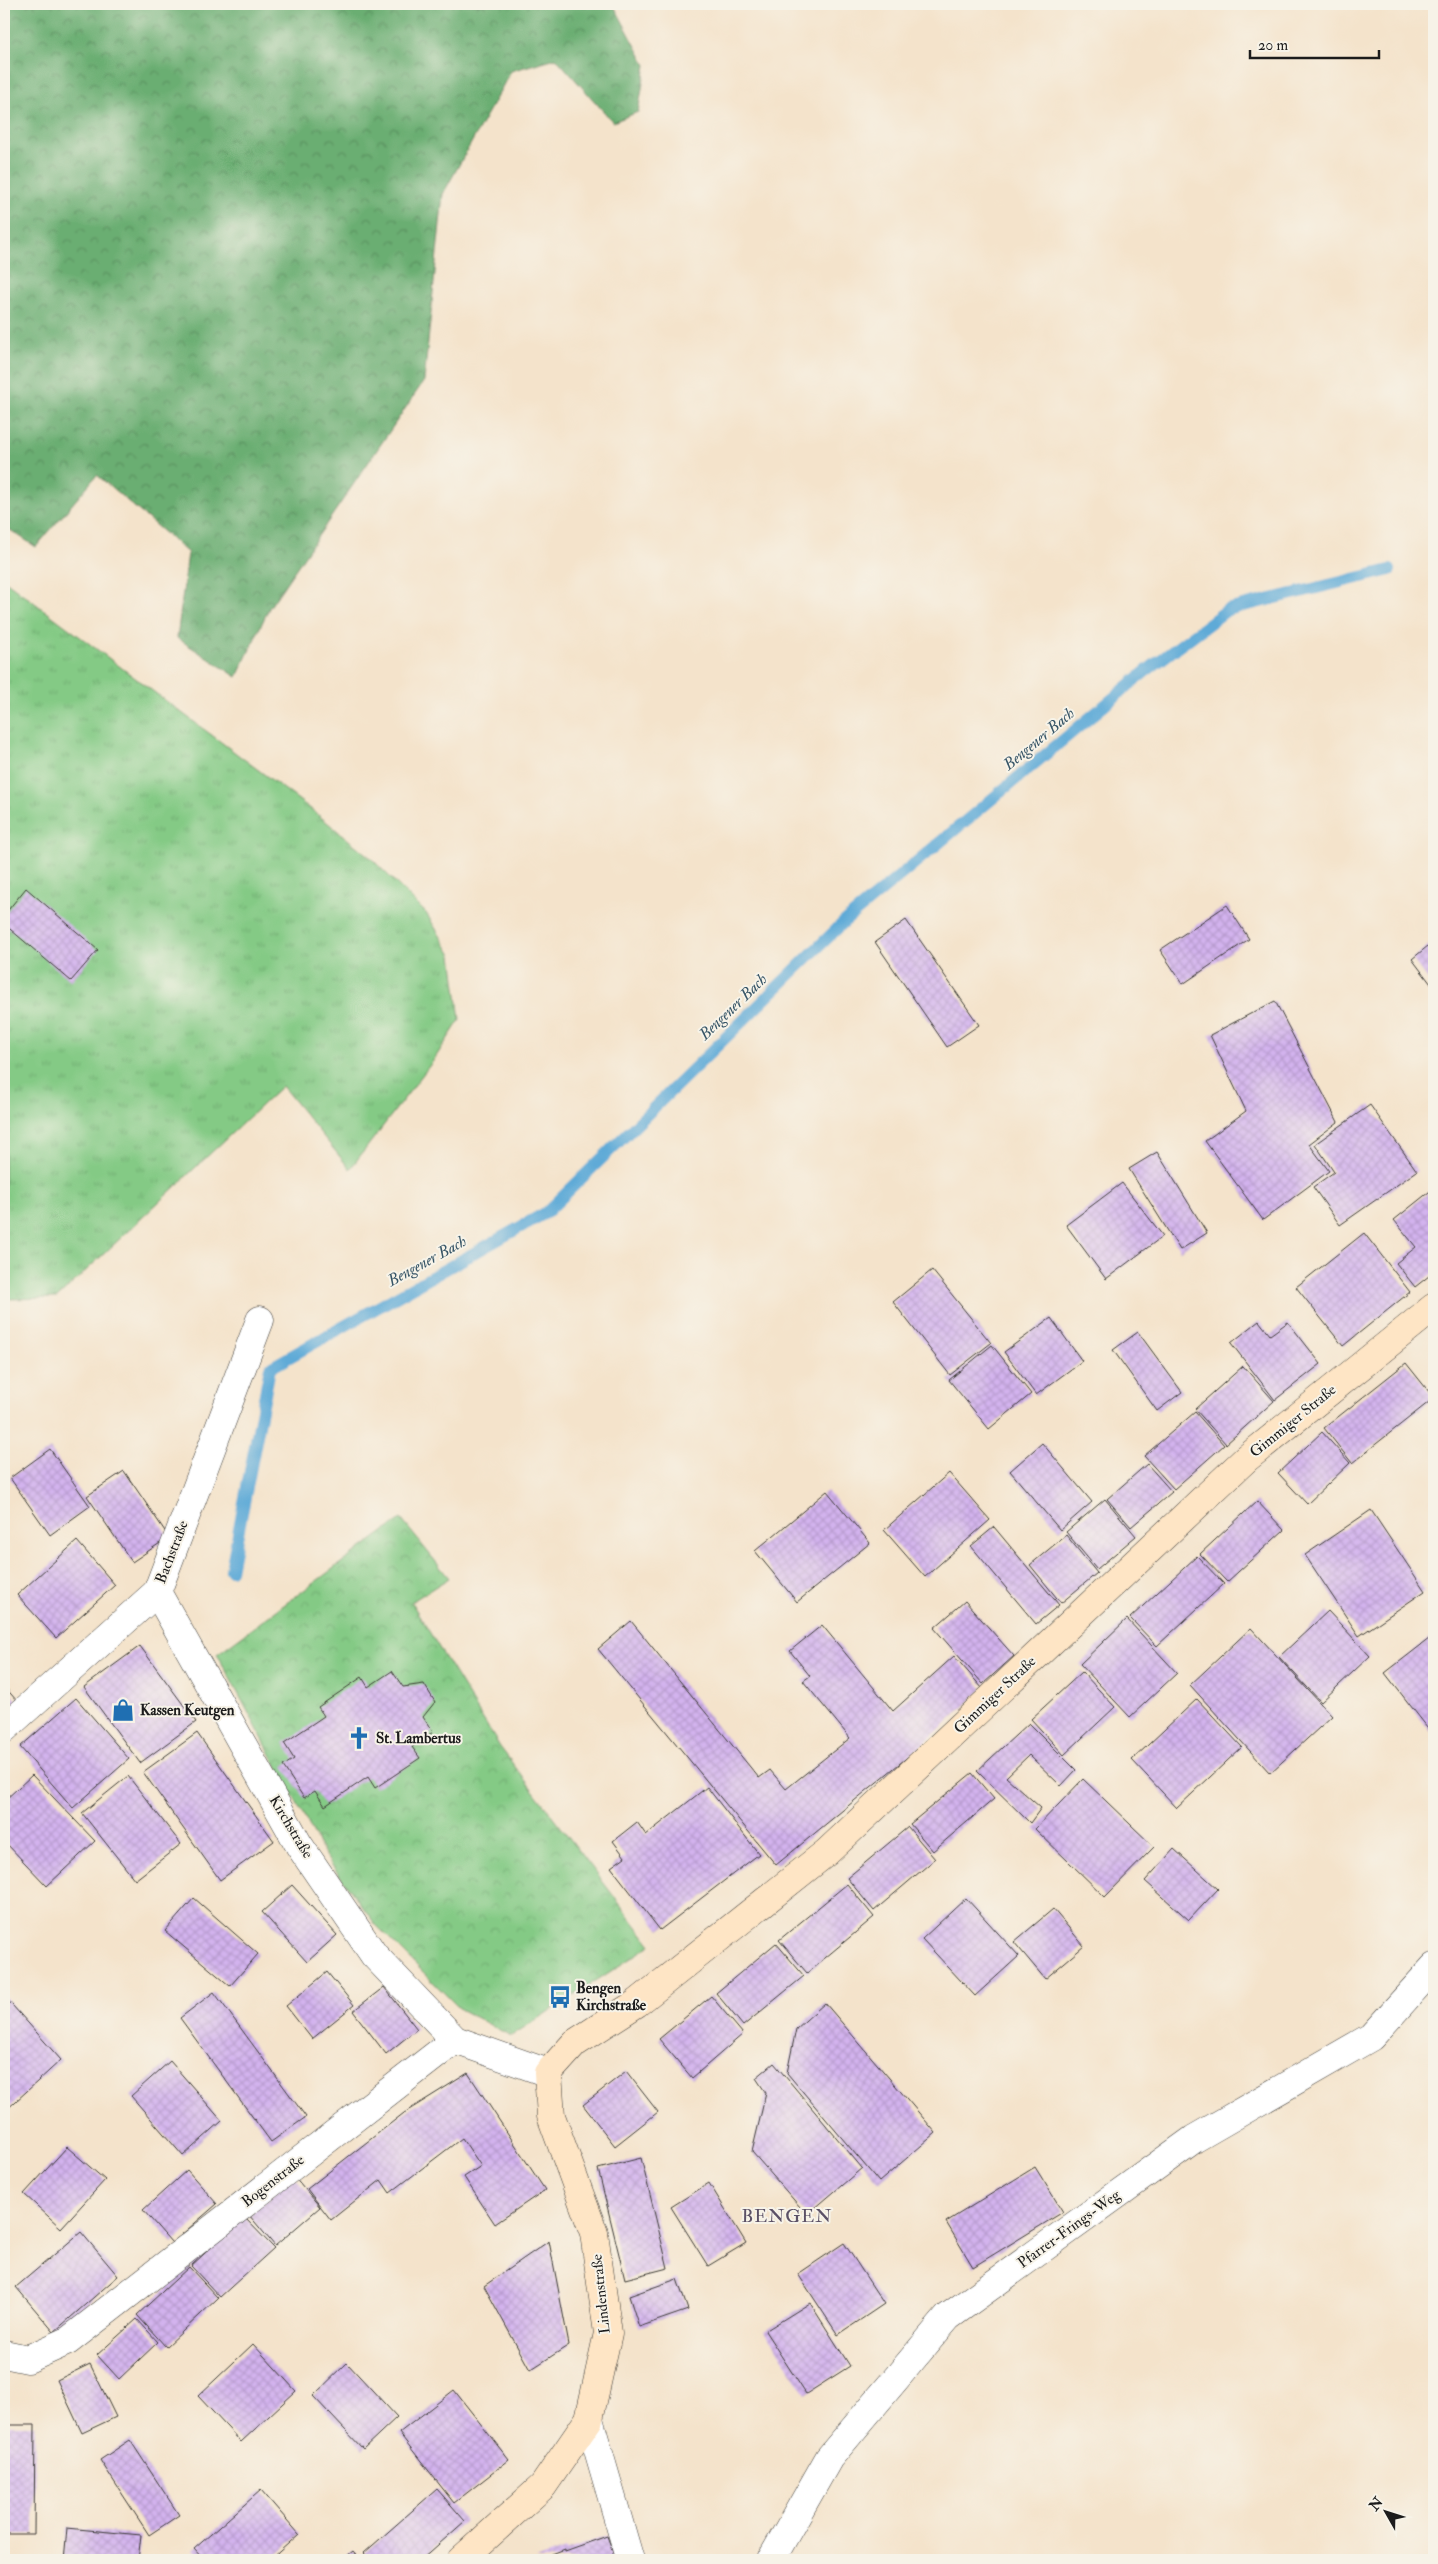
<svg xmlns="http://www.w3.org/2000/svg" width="1438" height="2564" font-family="'IM FELL Double Pica',serif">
<defs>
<pattern id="grass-tufts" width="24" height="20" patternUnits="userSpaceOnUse" patternTransform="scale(1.25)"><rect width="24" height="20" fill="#84ca85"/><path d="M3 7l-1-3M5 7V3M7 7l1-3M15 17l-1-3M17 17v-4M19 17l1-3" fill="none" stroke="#71ad72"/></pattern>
<pattern id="forest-crowns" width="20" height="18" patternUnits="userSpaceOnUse" patternTransform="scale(1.25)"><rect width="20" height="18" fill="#6bae72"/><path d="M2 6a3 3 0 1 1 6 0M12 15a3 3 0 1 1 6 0" fill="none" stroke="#578d5d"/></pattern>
<pattern id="park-crowns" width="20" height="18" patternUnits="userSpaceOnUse" patternTransform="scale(1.25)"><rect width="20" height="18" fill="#84ca85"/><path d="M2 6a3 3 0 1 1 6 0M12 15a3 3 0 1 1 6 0" fill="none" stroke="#71ad72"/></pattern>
<pattern id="building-cross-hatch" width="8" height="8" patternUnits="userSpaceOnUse" patternTransform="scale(1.25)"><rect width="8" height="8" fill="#d3b3ee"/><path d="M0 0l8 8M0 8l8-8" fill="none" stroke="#b599cc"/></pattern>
</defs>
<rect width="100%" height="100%" fill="#f7f3e8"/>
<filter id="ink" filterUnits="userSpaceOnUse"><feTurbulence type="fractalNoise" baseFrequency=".02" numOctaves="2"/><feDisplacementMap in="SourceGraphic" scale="10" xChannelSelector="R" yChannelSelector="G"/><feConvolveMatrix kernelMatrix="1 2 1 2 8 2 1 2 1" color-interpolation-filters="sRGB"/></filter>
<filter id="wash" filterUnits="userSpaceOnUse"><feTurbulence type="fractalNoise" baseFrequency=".0096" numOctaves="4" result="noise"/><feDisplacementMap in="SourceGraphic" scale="20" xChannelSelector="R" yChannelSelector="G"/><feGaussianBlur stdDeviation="1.12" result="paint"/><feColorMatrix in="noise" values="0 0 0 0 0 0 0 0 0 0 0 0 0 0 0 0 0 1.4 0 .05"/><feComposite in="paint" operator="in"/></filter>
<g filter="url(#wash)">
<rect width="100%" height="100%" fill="#f4e3cb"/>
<path fill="url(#grass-tufts)" stroke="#507350" d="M4 580 312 810 371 858 426 913 452 955 460 1020 433 1061 350 1169 282 1086 57 1298 4 1299Z"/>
<path fill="url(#forest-crowns)" stroke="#446547" d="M4 4H613L646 65 638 112 613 122 556 58 511 71 443 194 424 381 269 608 237 677 177 638 188 553 97 475 36 547 4 526Z"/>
<path fill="url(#park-crowns)" stroke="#507350" d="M401 1519 449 1578 411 1602 500 1747 651 1945 511 2036 460 2009 376 1925 326 1857 217 1654Z"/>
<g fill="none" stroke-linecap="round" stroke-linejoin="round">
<path stroke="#5faad7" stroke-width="12" d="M231 1570 270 1368 547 1212 844 922 1146 671 1227 610 1390 570"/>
</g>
<g id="blocks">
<path fill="url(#building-cross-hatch)" d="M26 888 98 950 71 981 4 924V915Z
M1227 905 1249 939 1183 984 1160 950Z
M906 920 979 1025 947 1047 875 942Z
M1434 941V988L1412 959Z
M1275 1001 1338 1122 1309 1144 1329 1171 1263 1220 1205 1141 1246 1111 1210 1035Z
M1370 1105 1417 1171 1340 1225 1313 1187 1334 1172 1315 1144Z
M1157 1152 1207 1233 1180 1250 1129 1169Z
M1122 1183 1163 1236 1106 1279 1066 1225Z
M1434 1188V1272L1415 1287 1396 1263 1416 1247 1394 1220Z
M1364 1233 1410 1292 1343 1346 1296 1287Z
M932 1270 991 1343 950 1375 893 1302Z
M1051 1318 1082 1361 1036 1395 1004 1352Z
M1259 1321 1270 1335 1288 1322 1321 1364 1275 1400 1231 1343Z
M1138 1332 1182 1392 1157 1411 1113 1350Z
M992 1345 1031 1394 989 1429 949 1380Z
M1406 1363 1434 1398 1352 1463 1324 1428Z
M1243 1366 1274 1401 1226 1444 1195 1409Z
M1195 1412 1224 1445 1174 1489 1144 1456Z
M1322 1432 1350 1463 1307 1504 1278 1473Z
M1042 1443 1092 1502 1060 1530 1010 1471Z
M50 1449 90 1506 50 1535 10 1478Z
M1147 1464 1172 1492 1131 1527 1107 1499Z
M124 1471 169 1537 132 1562 87 1496Z
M949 1473 990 1520 925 1577 884 1530Z
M827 1491 870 1543 797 1602 755 1551Z
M1105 1499 1136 1536 1097 1569 1066 1532Z
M1257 1501 1284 1530 1227 1582 1200 1554Z
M1371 1510 1425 1591 1359 1636 1305 1555Z
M994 1527 1059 1605 1036 1624 971 1546Z
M1066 1535 1097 1573 1061 1603 1030 1565Z
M77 1541 115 1585 56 1638 17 1595Z
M1197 1556 1224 1584 1157 1646 1130 1618Z
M965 1601 1014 1656 983 1684 934 1628Z
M1328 1611 1370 1656 1321 1702 1279 1657Z
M1127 1619 1177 1673 1130 1717 1080 1664Z
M631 1621 759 1778 770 1770 786 1789 850 1738 803 1681 810 1676 790 1651 822 1625 893 1711 954 1656 983 1689 921 1746 776 1865 598 1649Z
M1251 1628 1332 1716 1270 1773 1190 1685Z
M1434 1635V1729L1431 1732 1385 1673Z
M140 1646 196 1722 140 1763 84 1687Z
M392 1671 403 1687 424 1684 435 1702 423 1717 433 1732 412 1747 420 1758 375 1788 368 1777 325 1806 315 1791 304 1798 283 1766 294 1759 284 1743 324 1716 318 1707 362 1677 368 1687Z
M1082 1672 1115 1707 1064 1755 1031 1719Z
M4 1686 17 1701 4 1713Z
M76 1698 129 1759 73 1808 20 1747Z
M1197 1699 1242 1747 1177 1808 1132 1760Z
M1029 1723 1076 1770 1061 1786 1029 1755 1006 1777 1041 1808 1030 1823 977 1771Z
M197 1733 274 1841 220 1880 143 1772Z
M972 1773 994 1799 933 1851 910 1824Z
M32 1775 95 1841 47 1886 4 1841V1801Z
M128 1776 181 1844 135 1880 82 1813Z
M1083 1779 1154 1847 1105 1897 1035 1829Z
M707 1787 759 1854 660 1930 611 1867 625 1857 613 1841 637 1822 646 1835Z
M908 1827 935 1859 874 1911 847 1878Z
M1174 1849 1218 1889 1189 1920 1145 1881Z
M847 1884 874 1917 807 1973 779 1940Z
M292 1885 337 1935 307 1962 262 1912Z
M194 1898 258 1954 230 1986 165 1931Z
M966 1898 1019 1956 975 1996 922 1939Z
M1053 1909 1084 1946 1045 1979 1014 1942Z
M776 1943 804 1976 743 2026 716 1993Z
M327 1972 354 2005 312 2039 286 2006Z
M384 1987 417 2029 386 2054 353 2011Z
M214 1992 306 2117 271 2142 180 2018Z
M4 1996 61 2060 4 2112Z
M711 1996 743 2034 692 2078 659 2039Z
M825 2003 936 2133 879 2182 787 2073 796 2029Z
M170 2061 222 2121 183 2156 131 2096Z
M774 2063 862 2168 807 2215 752 2152 766 2093 756 2078Z
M626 2071 658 2112 615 2146 583 2105Z
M468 2073 545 2190 495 2224 464 2177 481 2166 462 2138 390 2193 381 2180 331 2220 307 2189 404 2113Z
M67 2147 105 2180 61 2228 24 2194Z
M641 2158 668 2268 625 2279 598 2169Z
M1035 2167 1063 2212 973 2267 946 2222Z
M187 2170 217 2204 172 2243 143 2210Z
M294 2176 320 2207 275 2246 249 2215Z
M709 2183 746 2243 708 2266 671 2207Z
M244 2217 274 2248 220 2297 191 2266Z
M81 2232 118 2276 54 2332 16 2287Z
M549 2241 569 2345 530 2370 484 2286Z
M844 2243 884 2304 838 2335 798 2274Z
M189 2267 218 2298 166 2347 137 2315Z
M677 2279 688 2310 639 2327 629 2296Z
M810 2303 850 2366 806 2394 765 2331Z
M137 2319 158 2342 119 2379 97 2355Z
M253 2344 296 2391 241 2442 198 2396Z
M347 2363 397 2417 363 2449 313 2396Z
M90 2364 116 2417 82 2433 57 2380Z
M454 2390 509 2460 454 2503 399 2433Z
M4 2425H35L34 2534H4Z
M130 2440 179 2515 149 2535 100 2460Z
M437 2489 465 2521 421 2560H371L364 2553Z
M261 2490 299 2534 270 2560H204L194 2549Z
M67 2528 141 2535 138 2560H64Z
M607 2536 616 2560H536L565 2549V2551Z
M353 2551 361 2560H342Z"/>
</g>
</g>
<g filter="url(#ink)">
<use href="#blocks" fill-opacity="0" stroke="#3c3a36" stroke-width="1"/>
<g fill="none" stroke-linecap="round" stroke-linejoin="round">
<defs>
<path id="street" d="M157 1592 299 1845 374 1955 455 2040
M4 1729 157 1592 260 1320
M4 2354 28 2359 68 2341 455 2040 548 2073
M589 2419 630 2560
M771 2560 829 2458 948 2317 1194 2139 1371 2037 1434 1967"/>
<path id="secondary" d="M461 2560 543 2486 589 2419 608 2333 594 2233 551 2116 548 2073 575 2043 637 2003 827 1852 1247 1458 1434 1307"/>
</defs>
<use href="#street" stroke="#3c3a36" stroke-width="29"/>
<use href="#secondary" stroke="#3c3a36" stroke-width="29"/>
<use href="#street" stroke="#fff" stroke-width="28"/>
<use href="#secondary" stroke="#fee5c5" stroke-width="28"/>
</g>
</g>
<defs>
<symbol id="shop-bare" viewBox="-9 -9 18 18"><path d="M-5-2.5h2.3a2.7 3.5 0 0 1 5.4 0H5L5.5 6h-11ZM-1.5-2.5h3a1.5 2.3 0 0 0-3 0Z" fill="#1f6fb2" stroke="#f7f3e8" stroke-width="2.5" paint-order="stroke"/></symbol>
<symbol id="church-bare" viewBox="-9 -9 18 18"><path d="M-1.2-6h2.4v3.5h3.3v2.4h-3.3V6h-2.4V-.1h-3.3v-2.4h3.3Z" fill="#1f6fb2" stroke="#f7f3e8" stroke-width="2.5" paint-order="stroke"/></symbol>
<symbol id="bus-bare" viewBox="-9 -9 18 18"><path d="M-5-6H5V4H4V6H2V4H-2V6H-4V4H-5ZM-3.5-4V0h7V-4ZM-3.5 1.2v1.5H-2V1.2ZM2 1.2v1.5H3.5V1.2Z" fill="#1f6fb2" stroke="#f7f3e8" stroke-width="2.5" paint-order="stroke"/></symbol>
</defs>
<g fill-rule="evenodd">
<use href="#shop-bare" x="107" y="1694" width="32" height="32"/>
<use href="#church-bare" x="343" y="1722" width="32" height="32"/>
<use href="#bus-bare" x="544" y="1981" width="32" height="32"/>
</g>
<g text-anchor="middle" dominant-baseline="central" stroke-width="4" stroke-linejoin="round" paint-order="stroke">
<g font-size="15" fill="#1c1c1c" stroke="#f7f3e8">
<text transform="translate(1293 1421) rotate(-39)">Gimmiger Straße</text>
<text transform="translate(172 1552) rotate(-69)">Bachstraße</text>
<text transform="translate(995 1695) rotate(-43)">Gimmiger Straße</text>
<text transform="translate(291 1827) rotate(59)">Kirchstraße</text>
<text transform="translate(273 2181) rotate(-38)">Bogenstraße</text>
<text transform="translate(1069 2229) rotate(-36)">Pfarrer-Frings-Weg</text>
<text transform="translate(601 2294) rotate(-96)">Lindenstraße</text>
</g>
<g font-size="15" font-weight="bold" fill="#1c1c1c" stroke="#f7f3e8" text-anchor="start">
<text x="140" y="1710">Kassen Keutgen</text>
<text x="376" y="1738">St. Lambertus</text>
<text x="576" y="1988">Bengen<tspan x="576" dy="17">Kirchstraße</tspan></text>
</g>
<g font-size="16" font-style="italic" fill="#375567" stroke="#f7f3e8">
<text transform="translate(1039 739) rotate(-40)">Bengener Bach</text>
<text transform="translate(733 1007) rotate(-44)">Bengener Bach</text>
<text transform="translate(427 1261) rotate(-29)">Bengener Bach</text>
</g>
<g font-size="18" letter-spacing="1" fill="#5c5166" stroke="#f7f3e8">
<text x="787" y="2216">BENGEN</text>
</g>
</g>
<rect width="1438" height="2564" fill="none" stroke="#f7f3e8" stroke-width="20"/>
<g transform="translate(1386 2512) rotate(309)" stroke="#f7f3e8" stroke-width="4" paint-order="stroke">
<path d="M0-4L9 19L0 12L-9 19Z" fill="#1c1c1c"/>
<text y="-8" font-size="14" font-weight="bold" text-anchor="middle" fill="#1c1c1c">N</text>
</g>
<path d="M1250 50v8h129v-8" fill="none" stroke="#1c1c1c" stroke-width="2.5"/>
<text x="1258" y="50" font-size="15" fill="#1c1c1c" stroke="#f7f3e8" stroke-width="4" paint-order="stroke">20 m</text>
</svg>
